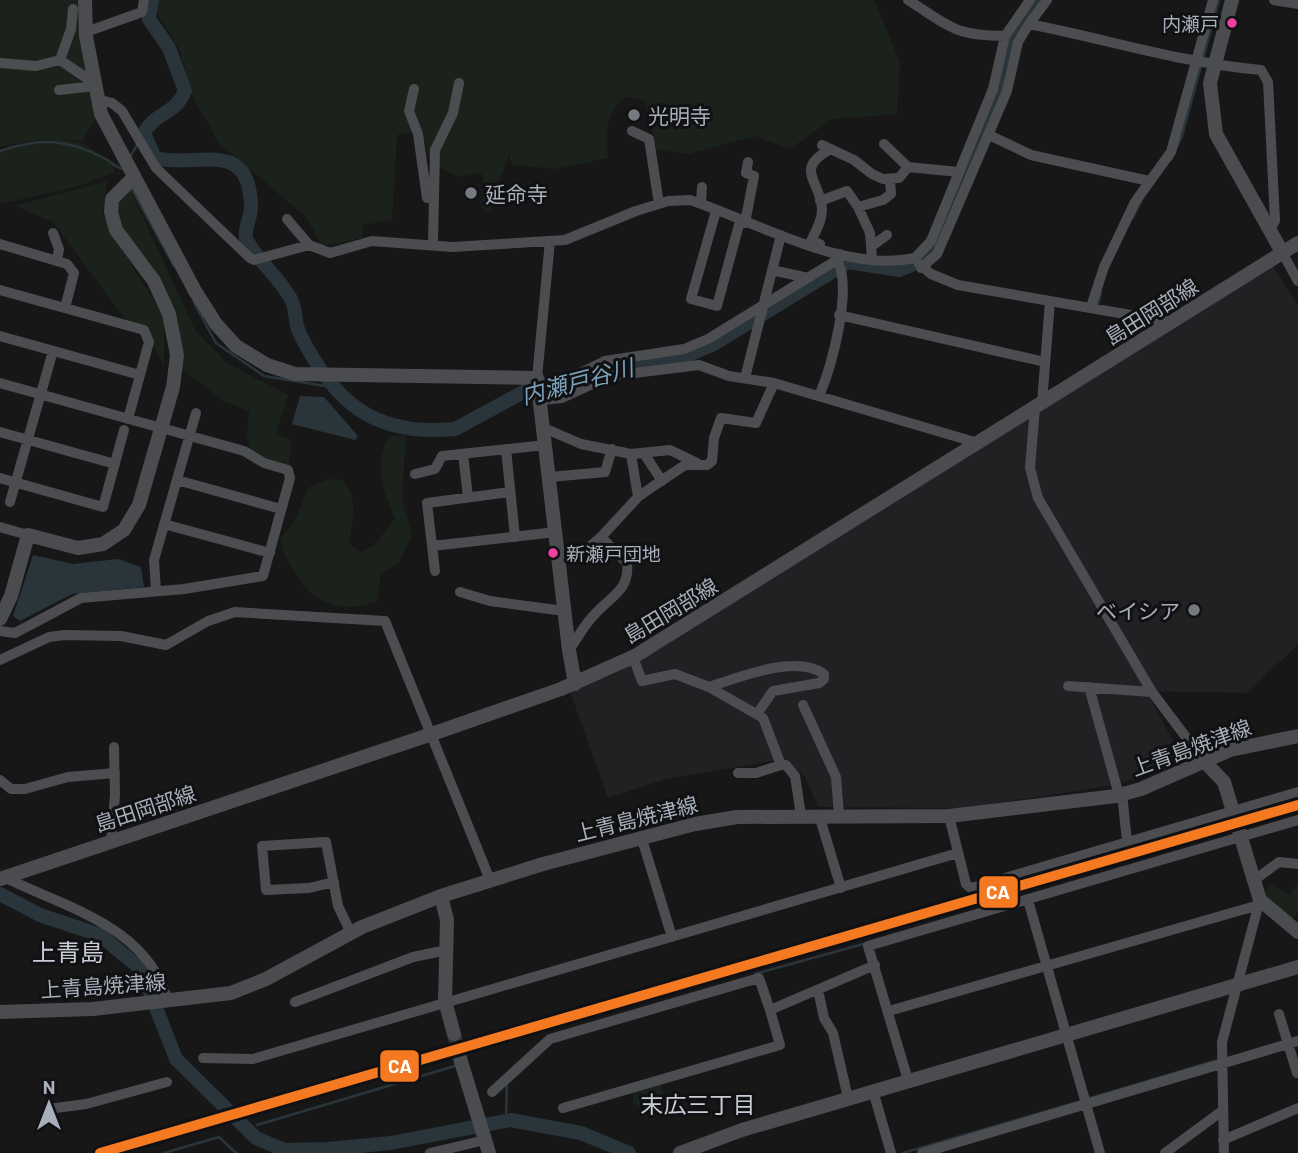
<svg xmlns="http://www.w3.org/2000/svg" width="1298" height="1153" font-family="Barlow,'Noto Sans JP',sans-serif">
<rect width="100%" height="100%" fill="#171718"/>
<path fill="#212124" d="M1272 265 1298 305V645L1246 693 1147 691 1183 761 1116 785 963 808 818 807 805 777 785 759 666 779 608 798 568 686 613 675 658 650Z"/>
<path fill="#1b221b" d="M0 0H81L98 116 82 141 62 140 82 143 115 165 114 173 75 187 0 204V152L41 140 0 146Z
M154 0H874L900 62 897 114 832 119 790 149 755 136 688 154 657 150 645 101 626 97C604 114 607 132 608 158L556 169 513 165 509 157 513 145 493 197 491 213 481 207 486 188 481 173 458 177 430 163 423 131 397 135 392 220 363 225 362 238 322 246 306 217 219 143 194 99 179 49 156 11Z
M107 181 103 213 111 232 164 317V366L143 326 128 323 53 222 15 206Z
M128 185 195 330 227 363 288 395 276 433 292 441 288 470 251 450 247 438 249 411 225 402 179 367 168 311 112 221 115 202Z
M406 435 402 498 412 536 398 564 381 573 377 602C341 613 316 606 296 574 288 561 282 553 281 538L295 520 309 487 329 479 342 480C360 498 352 519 349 543L360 552 374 545 395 519C384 493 372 462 390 436Z
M1270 884 1290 895 1298 884V912L1292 920 1264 895Z
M661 1084 669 1113 633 1104V1092Z"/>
<path fill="#29353b" d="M300 396 324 397 358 436 355 440 292 424Z
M33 555 73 564 118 559 141 567 144 587 72 594 20 621 13 616Z"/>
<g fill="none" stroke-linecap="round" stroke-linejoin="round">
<path stroke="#29353b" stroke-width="2.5" d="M0 151C41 137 68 139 106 159 112 163 118 169 123 169
M130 157 137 145
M1171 160 1182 136 1219 0
M130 186 174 266
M1133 218 1142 199
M194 303 216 343 264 376 331 387
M1098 305 1101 292
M755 974 867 943
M1087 1099 1218 1060
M506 1120 507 1082
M257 1125 455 1066
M164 1153 219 1137 236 1153
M347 1153 348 1147
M903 1153 1081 1101"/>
<path stroke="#29353b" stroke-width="14" d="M152 0 149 19 169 48 185 91C175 115 155 112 144 133L155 158C197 169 250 136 251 207 251 218 244 228 246 239 258 261 279 277 291 299 297 310 294 323 300 334 334 403 375 437 455 429L527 390 557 389 573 385 599 371 688 355 714 344 848 262 899 270 926 259 935 247 1000 88 1011 43 1040 0
M0 894 40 915 100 935 141 969 176 1059 256 1138 284 1150 328 1149 391 1143 510 1120 581 1133 629 1153"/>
<path stroke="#343538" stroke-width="14" stroke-dasharray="14 7" stroke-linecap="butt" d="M454 1034 460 1058"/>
<path stroke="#4b4d51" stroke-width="10" d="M908 0C949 26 954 36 1005 36
M1274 0 1298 4
M1029 24 1047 0
M86 32 142 12 144 0
M60 60 71 29 73 9
M0 63 36 66 60 60 94 83
M414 89 409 111 418 134 427 198
M59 90 95 86
M97 99 112 103 122 111 156 168 250 258 254 260 309 245
M632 131 649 139 659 204
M989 135 1031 155 1149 181
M884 144 908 167
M822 145 854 160 872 174 883 179 899 178 908 167 959 172
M820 201 847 191 858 207
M701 204 702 187
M716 211 691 299 717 306 740 221
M287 219 309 245 330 253 372 241 452 247 565 240 636 211 668 201 690 200C757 222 842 273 915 258L931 241 993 89 1005 36 1030 0
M745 223 754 176 746 173 748 162
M53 233 59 249 57 261
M0 244 67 264 74 273 65 308
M433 244 435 150 453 113 459 83
M820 244 811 241C816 231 822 221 822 210 822 182 792 169 831 149
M872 246 887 235
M1282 252 1298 281
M872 258 870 233 858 207 883 200 891 194 890 179
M919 264 931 274 958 285 1171 322
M921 268 937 254 950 224 1007 91 1018 42 1029 24C1106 39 1182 63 1261 70L1268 82 1275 221 1269 231
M772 270 808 278
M0 290 144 330 149 342 128 419
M1091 307 1104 267 1135 202 1171 152 1213 0
M839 315 1045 362
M0 336 140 375
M537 378 550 241
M745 378 781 235
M0 383 244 451 264 463 288 470 290 478 263 576 184 589 81 598 15 633 0 631
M538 383 564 381 605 361 684 349 708 339 837 260 840 254
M819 396C832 366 853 288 837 260
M541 400 562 398 610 376 699 365 729 376 774 383 978 443
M1042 403 1050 301
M1035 407 1030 468 1038 498 1152 692 1204 761
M544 428 581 444 631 454 638 497
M0 432 115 464
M506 449 515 537
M463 454 468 497
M631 454 670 450 697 463
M645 455 662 481
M415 474 435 469 442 456 546 445
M550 477 605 472 612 449
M0 478 103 507 124 430
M177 480 281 509
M10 502 53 351
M164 524 270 553
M0 527 28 535
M432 546 556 532
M558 556 589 547 601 537
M435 571 427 503 510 492
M156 591 154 560 196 413
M460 592 490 601 564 611
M569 650C578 638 585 623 596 613 611 596 630 590 627 563L601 537 638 497 655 485 685 465H707L712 461 714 438 721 418 756 423 774 383
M633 657 642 681 675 674 709 687 763 718 781 765H786L795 776 801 815
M0 660 49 637 65 635 121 636 166 645 208 621 235 612 385 621 490 880
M1068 686 1152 692
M709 687C739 677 796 654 824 674V679L819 683 773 691 757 714
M1089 687 1119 795
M803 705 836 777 839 815
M738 773H756L781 765
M0 780 11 789H25L68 777 115 773
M1122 794 1127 841
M819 815 841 888
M949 816 966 884 971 888 1298 792
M641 836 672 937
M111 842 115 795 114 747
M4 877C66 908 148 926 168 1002
M1253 881 1279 862 1298 864
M334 882 309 888 266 890 262 846 326 842 338 906 351 933
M1028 900 1100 1153
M818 990 824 1018 833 1033 848 1098
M295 1002 413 957 447 950
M889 1011 1259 905
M1279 1014 1297 1073
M203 1058 253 1059 958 853
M908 1080 868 946 1298 820
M873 1091 891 1153
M492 1092 550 1039 759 978 770 1010
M563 1108 780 1045 770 1010 875 965
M48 1109 86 1104 167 1082
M1223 1140 1298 1108
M430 1153 485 1140
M922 1153 1298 1041
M1165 1153 1222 1111
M1224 1153 1222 1042 1259 903"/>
<path stroke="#4a4c4f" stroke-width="14" d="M85 0 86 36 101 114 195 291 216 324 236 346 267 365 295 374 537 378 569 650 575 684
M1232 0 1210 83 1216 134 1282 252
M0 619 11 596 28 535 78 548 103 544 124 530 139 505 173 387 177 355 169 314 154 281 116 230 111 212 112 199 134 177
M1204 761 1224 782 1260 900 1298 932
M0 879 429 735 561 689 635 656 1298 243
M441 896 447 920 445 1001 454 1034
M0 1012 93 1009 231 993 266 979 362 927 441 896 543 864 695 824 737 817 949 816 1116 796 1141 789 1230 750 1298 736
M460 1058 489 1153
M680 1153 742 1130 1298 967"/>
<defs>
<path id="rail-1" d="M100 1153 1298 805"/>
</defs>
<use href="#rail-1" stroke="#111114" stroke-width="16"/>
<use href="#rail-1" stroke="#f47921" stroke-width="10"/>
</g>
<g fill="#f240a1" stroke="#111114" stroke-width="2.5">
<circle cx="1232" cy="23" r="6"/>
<circle cx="553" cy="553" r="6"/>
</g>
<g fill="#757a81" stroke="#111114" stroke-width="2.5">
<circle cx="634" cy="115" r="7"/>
<circle cx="471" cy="193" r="7"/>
<circle cx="1194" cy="610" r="7"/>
</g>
<g text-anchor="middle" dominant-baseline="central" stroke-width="6" stroke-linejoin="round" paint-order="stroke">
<g font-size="19" fill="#a7afba" stroke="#111114" text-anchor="end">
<text x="1219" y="23">内瀬戸</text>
<text x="566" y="553" text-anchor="start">新瀬戸団地</text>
</g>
<g font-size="21" fill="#a7afba" stroke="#111114" text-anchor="start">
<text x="648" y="115">光明寺</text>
<text x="485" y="193">延命寺</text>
<text x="1180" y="610" text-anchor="end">ベイシア</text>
</g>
<g font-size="21" fill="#a7afba" stroke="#111114">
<text transform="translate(1151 311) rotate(-32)">島田岡部線</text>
<text transform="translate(670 610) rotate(-31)">島田岡部線</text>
<text transform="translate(1191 747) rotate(-20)">上青島焼津線</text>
<text transform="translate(145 808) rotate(-18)">島田岡部線</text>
<text transform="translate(636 818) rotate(-14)">上青島焼津線</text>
<text transform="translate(103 985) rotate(-4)">上青島焼津線</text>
</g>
<g font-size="23" font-style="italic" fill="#7aa2b8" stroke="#111114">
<text transform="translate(577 381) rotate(-15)">内瀬戸谷川</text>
</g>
<g font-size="23" fill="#c8cdd5" stroke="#111114">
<text x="698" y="1104">末広三丁目</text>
</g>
<g font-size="24" fill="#c8cdd5" stroke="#111114">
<text x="68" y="951">上青島</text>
</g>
</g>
<g stroke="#111114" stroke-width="2.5">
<rect x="978" y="875" width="41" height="34" rx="7" fill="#f47921"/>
<rect x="379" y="1049" width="41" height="34" rx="7" fill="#f47921"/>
</g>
<g font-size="19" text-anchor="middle" font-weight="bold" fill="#fff">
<text x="998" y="899">CA</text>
<text x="400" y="1073">CA</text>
</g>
<g transform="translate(49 1104)" stroke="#111114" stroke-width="5" paint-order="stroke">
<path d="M0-5L12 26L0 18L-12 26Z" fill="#a7afba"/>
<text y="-10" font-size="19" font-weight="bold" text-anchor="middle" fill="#a7afba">N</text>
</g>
</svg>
